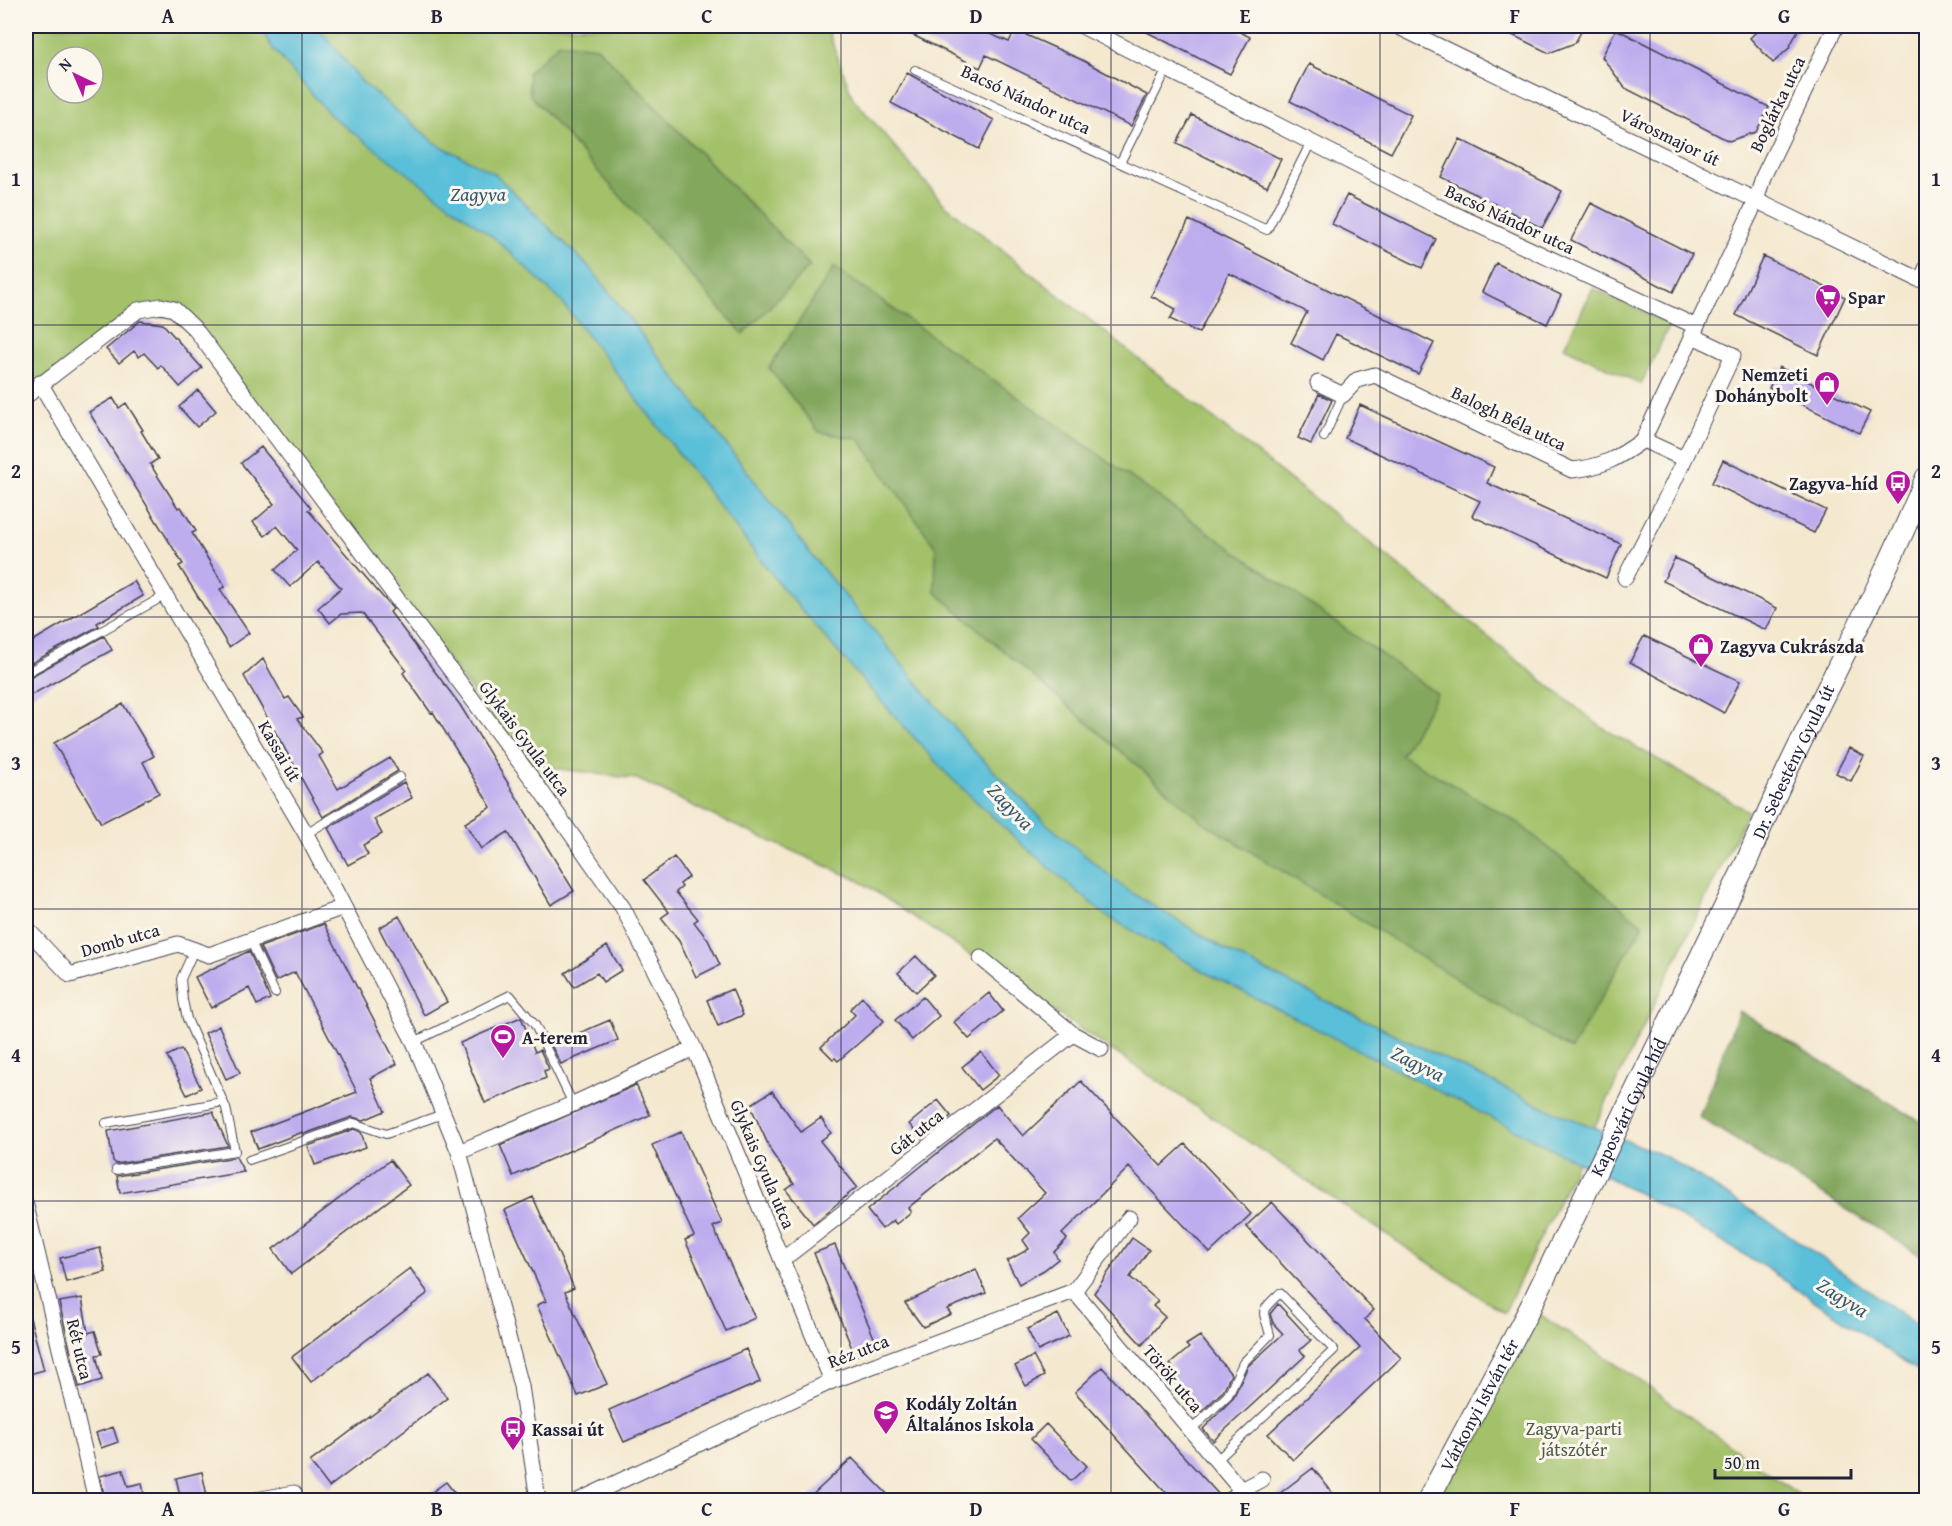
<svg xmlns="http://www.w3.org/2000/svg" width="1952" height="1526" font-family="'Gentium Book Plus',serif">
<rect width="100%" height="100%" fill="#fbf7ec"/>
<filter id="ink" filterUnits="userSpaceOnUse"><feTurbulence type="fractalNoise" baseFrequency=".0167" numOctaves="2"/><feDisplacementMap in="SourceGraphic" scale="12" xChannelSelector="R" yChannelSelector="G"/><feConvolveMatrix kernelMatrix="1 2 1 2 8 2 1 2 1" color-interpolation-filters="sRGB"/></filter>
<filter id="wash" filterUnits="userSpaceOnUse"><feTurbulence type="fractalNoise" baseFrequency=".008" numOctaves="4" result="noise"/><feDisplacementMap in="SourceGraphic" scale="24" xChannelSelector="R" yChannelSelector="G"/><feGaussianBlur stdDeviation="1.35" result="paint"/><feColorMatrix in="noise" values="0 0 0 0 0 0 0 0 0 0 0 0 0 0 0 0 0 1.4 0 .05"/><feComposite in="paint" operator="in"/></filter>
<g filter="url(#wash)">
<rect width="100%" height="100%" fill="#f4e8cf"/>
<path fill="#a3c169" stroke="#627252" stroke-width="1.5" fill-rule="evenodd" d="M26 26H826L853 98 944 204 1601 727 1748 811 1504 1313 858 880 718 818 637 779 529 765 195 335 169 316 131 319 26 390ZM57 57H93V93H57Z
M1593 288 1670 324 1641 384 1564 347Z
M1530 1308 1632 1375 1806 1500H1428Z"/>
<path fill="#82a75d" stroke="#52644c" stroke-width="1.5" d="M559 43 597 47 810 266 743 334 530 95 528 72Z
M834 267 1437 694 1401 755 1517 822 1643 925 1571 1050 1203 822 935 592 936 548 859 439 819 432 769 368Z
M1739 1011 1926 1125V1259L1699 1117Z"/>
<path fill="#5abfd8" stroke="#3e708a" stroke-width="1.5" d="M259 26H317L363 83 437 144 494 173 592 270 813 557 973 750 1047 824 1127 890 1231 953 1322 999 1548 1109 1665 1156 1782 1230 1926 1331V1376L1757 1262 1635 1191 1212 976 1105 915 1025 847 947 774 864 682 780 585 561 301 498 241 331 116 273 49Z"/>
<g id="blocks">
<path fill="#beadee" d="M894 26H971L1009 42 1015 30 1082 60 1147 95 1131 126 986 55 980 68Z
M1135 26H1228L1250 37 1230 74Z
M1494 26H1584L1575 43 1549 53Z
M1746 26H1800L1789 48 1773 63 1750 38 1755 33Z
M1616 29 1769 107 1756 132 1729 141 1625 88 1602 57Z
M1309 64 1411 115 1391 153 1290 101Z
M907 73 994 120 979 149 891 103Z
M1192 115 1281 159 1267 187 1177 143Z
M1460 139 1562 191 1542 228 1441 177Z
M1347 195 1436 239 1422 268 1332 224Z
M1591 203 1692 254 1673 292 1571 240Z
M1189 220 1434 343 1418 374 1336 334 1323 360 1291 343 1307 312 1229 273 1199 333 1170 319 1176 309 1151 296Z
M1763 256 1845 297 1818 355 1736 315Z
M1496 263 1561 295 1547 324 1482 292Z
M140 321 163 324 202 368 180 387 161 365 158 368 144 353 139 357 134 351 119 363 106 349Z
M1779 367 1870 412 1859 433 1769 388Z
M198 390 216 411 197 427 179 407Z
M1319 394 1332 400 1311 444 1298 438Z
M113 398 119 408 126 403 143 430 141 431 158 459 150 464 178 508 181 507 196 531 192 533 225 587 220 589 249 633 229 647 179 566 183 564 89 412Z
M1360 405 1494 467 1487 483 1621 544 1606 578 1472 516 1480 501 1345 438Z
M261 447 311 508 308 510 393 609 390 612 460 705 574 891 551 905 508 832 481 849 465 823 491 807 433 712 431 713 403 673 406 670 362 613 341 614 330 623 318 608 341 588 318 562 290 587 275 570 297 550 277 526 265 536 253 522 274 504 241 463Z
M1723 460 1826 510 1814 533 1712 483Z
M1675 558 1777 608 1766 630 1663 581Z
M134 581 143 596 97 623 99 626 26 666V645Z
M104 636 112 650 26 698V679Z
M1644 636 1740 681 1724 713 1630 662Z
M263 659 285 699 289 697 303 717 297 719 323 753 319 756 338 789 390 758 398 771 323 817 244 676Z
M123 704 154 756 143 762 159 793 101 823 54 743Z
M1849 748 1864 756 1851 781 1836 773Z
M404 782 412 798 374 819 382 834 363 845 368 854 348 865 328 828Z
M674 857 689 877 680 884 682 887 676 892 698 919 694 922 708 940 720 965 696 977 679 941 661 918 669 912 644 880Z
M399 916 447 1002 424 1015 379 928Z
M324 924 397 1064 370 1078 385 1111 364 1120 352 1117 304 1134 303 1132 258 1149 251 1132 357 1092 295 972 276 981 260 947Z
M607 946 622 970 603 982 597 973 574 987 565 973Z
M249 951 270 999 257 1005 249 988 211 1008 195 977Z
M916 956 934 975 916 992 898 973Z
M732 989 743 1015 718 1026 707 1000Z
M989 993 1003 1011 969 1039 954 1022Z
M862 997 884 1021 838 1061 835 1058 833 1059 821 1047 855 1015 850 1009Z
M923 997 939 1016 912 1040 895 1020Z
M521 1017 535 1052 540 1050 549 1069 544 1071 546 1078 485 1103 460 1043Z
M610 1020 618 1040 561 1064 551 1045Z
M219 1026 240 1073 226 1079 205 1033Z
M181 1049 201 1088 187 1095 167 1056Z
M981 1052 999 1075 980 1090 962 1067Z
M1081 1081 1161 1166 1185 1144 1251 1214 1210 1253 1129 1167 1062 1234 1067 1239 1054 1252 1058 1259 1044 1270 1019 1284 1007 1261 1029 1249 1023 1240 1030 1233 1018 1218 1045 1193 994 1138 908 1208 911 1212 896 1224 893 1220 882 1229 867 1210 997 1105 1023 1136Z
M636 1085 650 1115 513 1176 500 1145Z
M772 1091 801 1132 821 1118 831 1133 820 1141 857 1187 813 1224 786 1190 794 1184 772 1153 750 1105Z
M938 1100 951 1116 922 1139 909 1124Z
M213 1112 228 1146 116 1164 113 1161 108 1131Z
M354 1129 361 1132 366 1147 315 1165 308 1146Z
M681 1132 722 1223 713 1227 755 1318 726 1331 685 1240 694 1236 652 1145Z
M236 1157 244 1172 120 1193 117 1176Z
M390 1160 409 1185 291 1274 273 1249Z
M533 1197 574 1288 565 1292 607 1384 578 1396 537 1305 546 1301 505 1210Z
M1272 1202 1374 1310 1365 1319 1401 1358 1293 1460 1268 1434 1360 1348 1246 1226Z
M1132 1238 1149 1250 1130 1277 1158 1301 1153 1306 1165 1317 1142 1345 1094 1293Z
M835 1245 878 1347 855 1356 814 1253Z
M100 1248 106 1272 66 1282 60 1258Z
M410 1268 428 1293 311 1382 292 1357Z
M976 1269 986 1293 947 1309 951 1314 923 1327 905 1303Z
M82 1298 88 1333 95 1331 102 1354 96 1355 102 1380 79 1387 59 1302Z
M1278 1304 1311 1340 1300 1350 1305 1356 1213 1441 1203 1429 1233 1398 1248 1366 1283 1334 1273 1323 1270 1314Z
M1058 1314 1069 1336 1038 1351 1027 1329Z
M26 1318H30L44 1370 26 1375Z
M1200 1336 1231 1374 1223 1391 1201 1412 1170 1375 1175 1370 1170 1364 1189 1348 1186 1345Z
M746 1349 760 1382 624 1442 609 1410Z
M1033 1356 1044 1376 1026 1386 1015 1366Z
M1102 1367 1222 1498V1500H1173L1075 1392Z
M428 1373 447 1398 329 1487 310 1462Z
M1046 1424 1087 1466 1071 1481 1031 1439Z
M113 1427 118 1442 101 1448 96 1433Z
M852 1458 893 1500H807Z
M1313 1468 1338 1500H1271Z
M123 1470 128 1486 142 1483 145 1500H105L100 1476Z
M202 1472 207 1496 181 1500 176 1478Z
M446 1482 460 1500H421Z"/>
</g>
</g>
<g filter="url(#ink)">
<use href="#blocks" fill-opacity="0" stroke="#424051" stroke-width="1.5"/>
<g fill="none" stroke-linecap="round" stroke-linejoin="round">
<defs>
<path id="lane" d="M915 70 1267 230 1311 142
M1120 163 1167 69
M1918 279 1926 260
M1324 437 1343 395
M26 673 166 595
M306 834 400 777
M250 940 275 993
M414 1042 510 995 535 1025 573 1104
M106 1123 223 1102
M249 1160 354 1123 386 1134 443 1114
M116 1170 235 1151 226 1108 187 1019 183 1000 181 979 194 950
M1191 1430 1228 1395 1243 1363 1270 1335C1263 1308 1258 1314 1280 1293L1334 1350 1216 1461"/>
<path id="street" d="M1082 26 1437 206 1695 326
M1397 26 1918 279 1926 280
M40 383 306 834 414 1042 459 1152 521 1386 538 1500
M1318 383 1343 395 1357 380 1375 375 1572 470C1603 467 1618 458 1643 440L1756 201 1763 177 1836 26
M26 396 138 310 161 306 174 309 195 329 539 788 623 908 694 1048 832 1381
M1643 440 1684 459
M1625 578 1670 490 1733 355 1691 335
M26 928 70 975 178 944 209 955 344 907
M1073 1034 1101 1049
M459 1152 573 1104 694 1048
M26 1206 96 1500
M782 1260 1073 1034 981 958
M1074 1291 1241 1490
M256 1500 294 1493
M580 1500 832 1381 1074 1291 1129 1218
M1231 1500 1241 1490 1262 1479"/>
<g id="secondary">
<path id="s1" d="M1428 1500 1530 1308 1747 861C1800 731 1873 609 1926 478"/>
</g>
</defs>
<use href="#lane" stroke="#424051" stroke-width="10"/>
<use href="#street" stroke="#424051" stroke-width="17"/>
<use href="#secondary" stroke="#424051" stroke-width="23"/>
<use href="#lane" stroke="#fff" stroke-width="8"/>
<use href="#street" stroke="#fff" stroke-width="15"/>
<use href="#secondary" stroke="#fff" stroke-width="21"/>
</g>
</g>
<path fill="none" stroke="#22223b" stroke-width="1.5" stroke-opacity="0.55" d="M302 26V1500M572 26V1500M841 26V1500M1111 26V1500M1380 26V1500M1650 26V1500M26 325H1926M26 617H1926M26 909H1926M26 1201H1926"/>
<defs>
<symbol id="supermarket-pin" viewBox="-11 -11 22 30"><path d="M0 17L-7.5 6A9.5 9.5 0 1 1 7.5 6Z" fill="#b5179e" stroke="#fbf7ec"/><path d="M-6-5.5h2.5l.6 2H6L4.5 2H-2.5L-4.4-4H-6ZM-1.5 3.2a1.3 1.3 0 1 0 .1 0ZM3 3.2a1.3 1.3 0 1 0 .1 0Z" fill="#fff"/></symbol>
<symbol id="shop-pin" viewBox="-11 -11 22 30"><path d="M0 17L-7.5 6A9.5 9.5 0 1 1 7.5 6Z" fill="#b5179e" stroke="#fbf7ec"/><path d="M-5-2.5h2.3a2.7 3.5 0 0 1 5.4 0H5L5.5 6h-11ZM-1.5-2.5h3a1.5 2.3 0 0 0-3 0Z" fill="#fff"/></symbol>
<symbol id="bus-pin" viewBox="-11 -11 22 30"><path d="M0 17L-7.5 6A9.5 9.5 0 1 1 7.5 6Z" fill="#b5179e" stroke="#fbf7ec"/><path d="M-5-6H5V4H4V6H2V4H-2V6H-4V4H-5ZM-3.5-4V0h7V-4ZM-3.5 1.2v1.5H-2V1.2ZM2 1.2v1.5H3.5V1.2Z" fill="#fff"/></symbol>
<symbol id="stadium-pin" viewBox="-11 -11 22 30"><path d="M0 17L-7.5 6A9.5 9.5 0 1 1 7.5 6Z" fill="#b5179e" stroke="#fbf7ec"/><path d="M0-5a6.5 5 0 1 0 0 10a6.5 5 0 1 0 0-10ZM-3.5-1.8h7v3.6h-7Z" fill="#fff"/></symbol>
<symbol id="school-pin" viewBox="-11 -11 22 30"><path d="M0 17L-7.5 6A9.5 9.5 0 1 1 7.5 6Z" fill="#b5179e" stroke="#fbf7ec"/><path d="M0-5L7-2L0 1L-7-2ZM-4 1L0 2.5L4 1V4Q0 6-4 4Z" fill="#fff"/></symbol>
</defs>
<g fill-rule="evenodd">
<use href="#supermarket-pin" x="1813" y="282" width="30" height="40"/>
<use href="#shop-pin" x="1812" y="369" width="30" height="40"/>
<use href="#bus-pin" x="1883" y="468" width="30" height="40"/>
<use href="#shop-pin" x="1686" y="631" width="30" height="40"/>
<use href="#stadium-pin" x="488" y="1022" width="30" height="40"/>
<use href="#school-pin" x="871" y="1398" width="30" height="40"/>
<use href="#bus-pin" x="498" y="1414" width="30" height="40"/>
</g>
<g text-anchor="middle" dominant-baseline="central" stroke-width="6" stroke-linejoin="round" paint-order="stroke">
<g font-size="18" fill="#22223b" stroke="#fbf7ec">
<text transform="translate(1026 99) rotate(25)">Bacsó Nándor utca</text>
<text transform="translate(1777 104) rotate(-64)">Boglárka utca</text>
<text transform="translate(1670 137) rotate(26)">Városmajor út</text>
<text transform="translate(1510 219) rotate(25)">Bacsó Nándor utca</text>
<text transform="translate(1509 418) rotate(26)">Balogh Béla utca</text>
<text transform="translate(525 738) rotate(53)">Glykais Gyula utca</text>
<text transform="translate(280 751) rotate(60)">Kassai út</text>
<text stroke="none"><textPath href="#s1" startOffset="824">Dr. Sebestény Gyula út</textPath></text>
<text transform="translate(120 940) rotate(-16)">Domb utca</text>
<text stroke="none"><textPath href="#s1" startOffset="441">Kaposvári Gyula híd</textPath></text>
<text transform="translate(916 1132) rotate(-38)">Gát utca</text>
<text transform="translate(763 1164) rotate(67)">Glykais Gyula utca</text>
<text transform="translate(80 1349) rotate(77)">Rét utca</text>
<text transform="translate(858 1351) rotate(-21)">Réz utca</text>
<text transform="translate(1173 1378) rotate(50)">Török utca</text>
<text stroke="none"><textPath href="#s1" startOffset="108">Várkonyi István tér</textPath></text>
</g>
<g font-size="18" font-weight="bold" fill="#22223b" stroke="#fbf7ec" text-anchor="start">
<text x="1848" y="297">Spar</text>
<text x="1808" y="374" text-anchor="end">Nemzeti<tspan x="1808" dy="21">Dohánybolt</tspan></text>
<text x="1878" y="483" text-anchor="end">Zagyva-híd</text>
<text x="1720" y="646">Zagyva Cukrászda</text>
<text x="522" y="1037">A-terem</text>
<text x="906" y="1403">Kodály Zoltán<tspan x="906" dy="21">Általános Iskola</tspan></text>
<text x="532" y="1429">Kassai út</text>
</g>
<g font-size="18" fill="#4f5a4b" stroke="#fbf7ec">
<text x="1574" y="1428">Zagyva-parti<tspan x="1574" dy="21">játszótér</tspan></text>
</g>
<g font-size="20" font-style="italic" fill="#365972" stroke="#fbf7ec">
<text x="478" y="193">Zagyva</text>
<text transform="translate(1011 806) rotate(46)">Zagyva</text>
<text transform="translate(1418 1063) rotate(26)">Zagyva</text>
<text transform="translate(1843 1297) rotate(32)">Zagyva</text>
</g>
</g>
<rect width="1952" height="1526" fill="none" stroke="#fbf7ec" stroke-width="66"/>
<g transform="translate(75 75) rotate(316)"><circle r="28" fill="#fbf7ec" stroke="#a4a2a5" stroke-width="1.5"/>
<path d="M0-4.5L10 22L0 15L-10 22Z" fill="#b5179e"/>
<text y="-9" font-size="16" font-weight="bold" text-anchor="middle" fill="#22223b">N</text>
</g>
<path d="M1715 1469v9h136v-9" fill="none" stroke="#22223b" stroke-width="3"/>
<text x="1724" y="1469" font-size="18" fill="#22223b" stroke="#fbf7ec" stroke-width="4.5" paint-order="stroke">50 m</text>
<rect x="33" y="33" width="1886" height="1460" fill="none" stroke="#22223b" stroke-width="2"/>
<g font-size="20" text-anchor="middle" font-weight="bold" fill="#22223b">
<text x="168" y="23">A</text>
<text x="437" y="23">B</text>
<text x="707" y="23">C</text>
<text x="976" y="23">D</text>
<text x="1245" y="23">E</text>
<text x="1515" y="23">F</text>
<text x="1784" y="23">G</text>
<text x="16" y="186">1</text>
<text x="1936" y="186">1</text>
<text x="16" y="478">2</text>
<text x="1936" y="478">2</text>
<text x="16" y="770">3</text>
<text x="1936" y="770">3</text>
<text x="16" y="1062">4</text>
<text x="1936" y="1062">4</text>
<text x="16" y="1354">5</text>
<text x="1936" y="1354">5</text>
<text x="168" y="1516">A</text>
<text x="437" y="1516">B</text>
<text x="707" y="1516">C</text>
<text x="976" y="1516">D</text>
<text x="1245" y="1516">E</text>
<text x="1515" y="1516">F</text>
<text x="1784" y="1516">G</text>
</g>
</svg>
